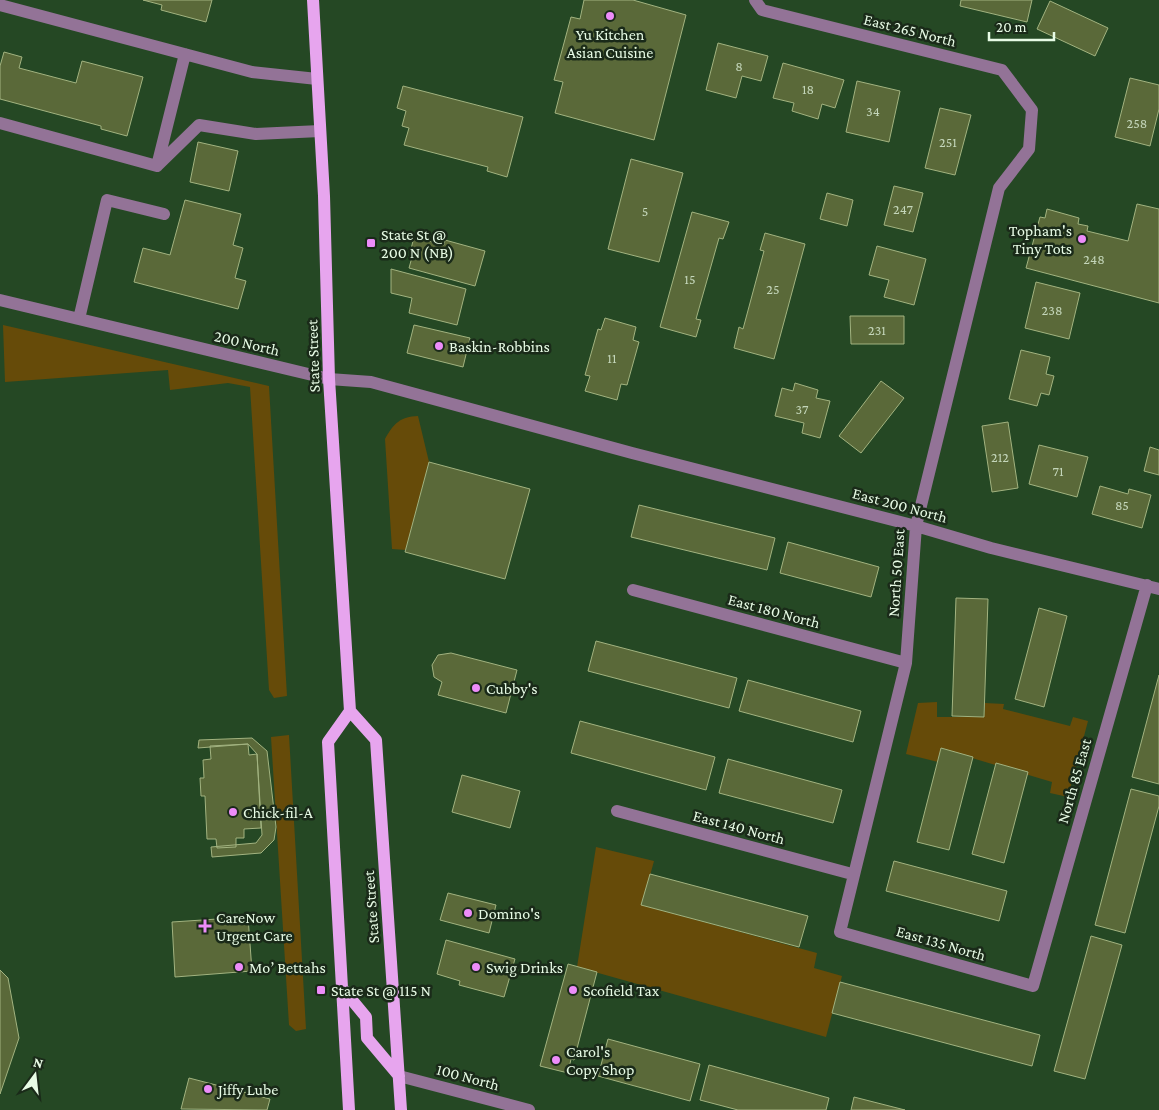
<svg xmlns="http://www.w3.org/2000/svg" width="1159" height="1110" font-family="'Crimson Pro',serif">
<rect width="100%" height="100%" fill="#254824"/>
<path fill="#664b09" d="M3 325 269 386 287 696 274 698 269 690 250 387 228 383 170 390 168 370 5 382Z
M418 416 429 462 406 550 392 549 385 439C394 423 400 417 418 416Z
M937 702V717H984L985 703 1004 704 1003 709 1070 726 1073 717 1088 721 1068 797 1050 793 1052 782 942 749 938 762 906 754 918 703Z
M289 735 306 1029 296 1031 289 1025 271 737Z
M596 847 654 861 642 905 817 953 814 968 842 976 826 1037 577 967Z"/>
<path fill="#5a6939" stroke="#a2b380" d="M143 0H212L206 22 161 10 162 5Z
M584 0H633L686 15 654 140 555 113 563 82 554 80 571 17 580 19Z
M961 0H1032L1027 22 960 6Z
M1050 1 1108 28 1095 56 1037 29Z
M718 43 768 56 761 81 742 76 736 98 706 90Z
M4 52 22 57 19 68 76 83 82 61 143 77 127 136 101 129V126L0 99V66Z
M783 63 844 80 835 108 822 104 818 119 792 111 794 103 773 98Z
M1130 78 1159 85V109L1150 146 1115 137Z
M857 81 900 91 889 142 846 132Z
M403 86 523 117 507 177 487 171 488 167 404 145 409 128 402 126 406 111 397 108Z
M940 108 971 115 955 175 925 168Z
M198 142 238 151 229 191 190 182Z
M631 159 683 173 659 262 608 249Z
M894 186 923 193 913 232 884 225Z
M827 193 853 200 847 226 820 219Z
M185 200 241 214 233 245 243 248 235 278 246 281 238 309 134 282 143 248 170 255Z
M1137 204 1159 209V303L1026 268 1040 217 1045 218 1047 209 1079 218 1078 224 1088 226 1087 231 1128 241Z
M692 212 729 222 723 239 719 238 696 319 701 320 696 337 660 327Z
M765 233 805 244 774 359 734 348 739 327 743 329 764 251 760 250Z
M414 237 444 245 445 240 485 251 475 286 409 268 414 250 411 249Z
M877 246 926 259 914 305 884 297 889 280 869 275Z
M391 269 466 289 457 325 409 313 412 298 391 293Z
M1036 282 1080 293 1069 339 1025 328Z
M850 316H904V344H851Z
M605 318 636 327 633 340 639 342 627 385 621 384 617 400 585 391 590 376 585 375 598 329 601 330Z
M414 325 470 338 463 367 407 353Z
M1021 350 1050 357 1046 374 1054 376 1049 395 1041 393 1037 406 1009 399Z
M881 381 904 398 861 453 839 436Z
M795 383 818 390 816 398 830 401 820 438 802 433 804 423 775 416 782 388 793 391Z
M1008 422 1018 488 992 492 982 426Z
M1039 445 1088 457 1077 497 1029 484Z
M1150 447 1159 450V475L1144 471Z
M429 462 530 489 505 579 405 552Z
M1100 486 1128 494 1129 489 1151 495 1142 528 1092 514Z
M639 505 775 538 767 570 631 537Z
M788 542 879 567 871 597 780 573Z
M956 598 988 599 984 717 952 716Z
M1039 608 1067 616 1044 707 1015 699Z
M596 641 737 678 729 708 588 671Z
M451 653 517 670 506 713 438 695 442 682 434 677 432 665 438 655Z
M1159 675V784L1132 777Z
M748 680 861 711 853 742 739 711Z
M580 721 715 757 706 790 571 753Z
M252 738 267 751 276 827 274 840 261 853 212 857 211 847 256 843 262 835 257 754 248 744 198 748 199 740Z
M248 744 249 755 257 754 261 828 244 829V838H236V847L217 848 216 839H207L205 796H201L200 778H204L203 760 211 759 210 746Z
M941 748 973 757 949 850 917 842Z
M728 759 842 790 833 823 719 793Z
M996 763 1028 772 1004 863 972 854Z
M462 775 520 791 510 828 452 812Z
M1131 789 1159 796V806L1125 933 1095 925Z
M894 861 1007 891 999 921 886 891Z
M650 874 808 916 799 947 641 905Z
M448 893 496 905 489 933 440 920Z
M248 917 252 971 175 977 172 922Z
M1091 936 1122 945 1085 1079 1054 1071Z
M446 940 515 959 504 997 459 985 460 981 437 974Z
M568 964 597 972 574 1060 571 1059 568 1073 540 1066Z
M0 970 8 978 19 1038 0 1094Z
M840 982 1040 1035 1032 1066 832 1013Z
M608 1039 700 1064 690 1101 598 1076Z
M709 1065 829 1098 826 1110H738L700 1100Z
M189 1078 270 1099 267 1110 181 1109Z
M854 1097 905 1110H851Z"/>
<g fill="none" stroke-linecap="round" stroke-linejoin="round">
<path stroke="#937397" stroke-width="12" d="M755 0 762 10 1002 70 1032 110 1029 149 999 188 916 526 906 663 840 932 1033 986 1147 585
M0 5 252 72 317 79
M0 123 157 166 199 125 256 134 320 131
M157 166 185 54
M0 300 329 379 371 382 632 453 916 526 991 548 1159 589
M79 319 107 200 164 214
M633 590 906 663
M617 811 852 874
M399 1076 529 1110"/>
<path stroke="#e7a5ee" stroke-width="12" d="M313 0 324 196 329 379 350 711 376 740 401 1110
M342 988 366 1017 367 1038 399 1076
M349 1110 328 742 350 711"/>
</g>
<g fill="#ed8cf9" stroke="#1a2a19" stroke-width="2">
<circle cx="610" cy="16" r="5"/>
<circle cx="1082" cy="239" r="5"/>
<rect x="366" y="238" width="10" height="10" rx="2.5"/>
<circle cx="439" cy="346" r="5"/>
<circle cx="476" cy="688" r="5"/>
<circle cx="233" cy="812" r="5"/>
<circle cx="468" cy="913" r="5"/>
<path d="M202.5 918.5h5v5h5v5h-5v5h-5v-5h-5v-5h5z"/>
<circle cx="239" cy="967" r="5"/>
<circle cx="476" cy="967" r="5"/>
<rect x="316" y="985" width="10" height="10" rx="2.5"/>
<circle cx="573" cy="990" r="5"/>
<circle cx="556" cy="1060" r="5"/>
<circle cx="208" cy="1089" r="5"/>
</g>
<g text-anchor="middle" dominant-baseline="central" stroke-width="5" stroke-linejoin="round" paint-order="stroke">
<g font-size="14" fill="#c4d6ba">
<text x="739" y="66">8</text>
<text x="808" y="89">18</text>
<text x="873" y="111">34</text>
<text x="1137" y="123">258</text>
<text x="948" y="142">251</text>
<text x="903" y="209">247</text>
<text x="645" y="211">5</text>
<text x="1094" y="259">248</text>
<text x="690" y="279">15</text>
<text x="773" y="289">25</text>
<text x="1052" y="310">238</text>
<text x="877" y="330">231</text>
<text x="612" y="358">11</text>
<text x="802" y="409">37</text>
<text x="1000" y="457">212</text>
<text x="1058" y="471">71</text>
<text x="1122" y="505">85</text>
</g>
<g font-size="16" fill="#e7fbe5" stroke="#1a2a19">
<text transform="translate(910 30) rotate(14)">East 265 North</text>
<text transform="translate(247 343) rotate(13)">200 North</text>
<text transform="translate(313 356) rotate(-92)">State Street</text>
<text transform="translate(900 505) rotate(15)">East 200 North</text>
<text transform="translate(896 573) rotate(-86)">North 50 East</text>
<text transform="translate(774 611) rotate(15)">East 180 North</text>
<text transform="translate(1074 781) rotate(-74)">North 85 East</text>
<text transform="translate(739 827) rotate(15)">East 140 North</text>
<text transform="translate(371 907) rotate(-94)">State Street</text>
<text transform="translate(941 943) rotate(16)">East 135 North</text>
<text transform="translate(468 1077) rotate(15)">100 North</text>
</g>
<g font-size="16" fill="#e7fbe5" stroke="#1a2a19" text-anchor="start">
<text x="610" y="34" text-anchor="middle">Yu Kitchen<tspan x="610" dy="18">Asian Cuisine</tspan></text>
<text x="1072" y="230" text-anchor="end">Topham's<tspan x="1072" dy="18">Tiny Tots</tspan></text>
<text x="381" y="234">State St @<tspan x="381" dy="18">200 N (NB)</tspan></text>
<text x="449" y="346">Baskin-Robbins</text>
<text x="486" y="688">Cubby's</text>
<text x="243" y="812">Chick-fil-A</text>
<text x="478" y="913">Domino's</text>
<text x="216" y="917">CareNow<tspan x="216" dy="18">Urgent Care</tspan></text>
<text x="249" y="967">Mo’ Bettahs</text>
<text x="486" y="967">Swig Drinks</text>
<text x="331" y="990">State St @ 115 N</text>
<text x="583" y="990">Scofield Tax</text>
<text x="566" y="1051">Carol's<tspan x="566" dy="18">Copy Shop</tspan></text>
<text x="218" y="1089">Jiffy Lube</text>
</g>
</g>
<g transform="translate(35 1075) rotate(15)" stroke="#1a2a19" stroke-width="4" paint-order="stroke">
<path d="M0-4L9 19L0 12L-9 19Z" fill="#e7fbe5"/>
<text y="-8" font-size="14" font-weight="bold" text-anchor="middle" fill="#e7fbe5">N</text>
</g>
<path d="M989 32v8h65v-8" fill="none" stroke="#e7fbe5" stroke-width="2.5"/>
<text x="996" y="32" font-size="15" fill="#e7fbe5" stroke="#1a2a19" stroke-width="4" paint-order="stroke">20 m</text>
</svg>
